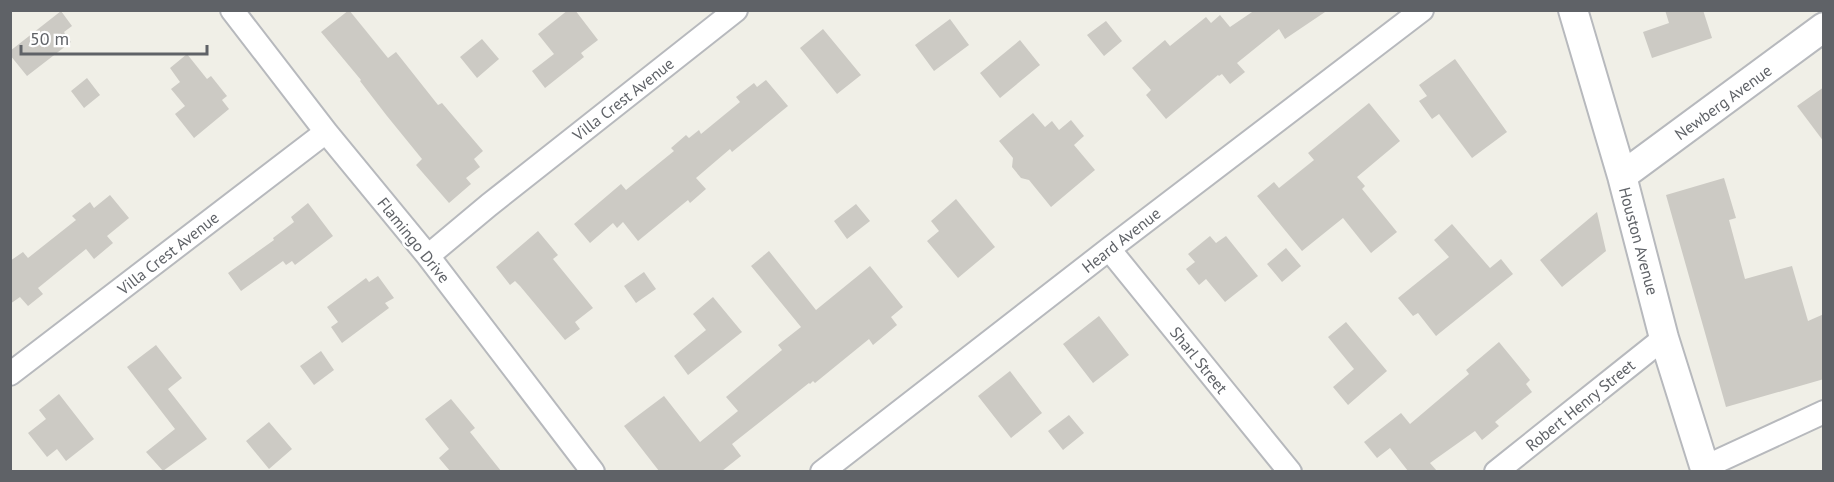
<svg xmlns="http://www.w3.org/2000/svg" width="1834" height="482" font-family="'PT Sans',sans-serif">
<rect width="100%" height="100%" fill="#f0efe7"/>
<path fill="#cccac4" d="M349 10 388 58 396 52 438 105 442 103 483 151 474 159 480 167 466 178 471 184 449 203 416 165 422 159 387 116 360 81 361 80 321 32Z
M568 10H575L598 40 581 53 584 57 545 88 532 71 554 54 538 34Z
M1255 10H1328L1285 39 1279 29 1237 63 1245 72 1230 84 1222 74 1219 76 1218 75 1166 119 1146 95 1151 90 1132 68 1165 40 1170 46 1206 17 1211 23 1220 15 1230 27Z
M1665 10H1703L1712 38 1652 58 1643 32 1669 23Z
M61 11 72 26 64 32 71 42 27 76 10 55V51Z
M950 19 969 45 934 71 915 45Z
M1106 21 1122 41 1104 56 1087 35Z
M823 29 861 75 837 94 800 48Z
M482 39 499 59 477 78 460 57Z
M1020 40 1040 65 1000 98 980 73Z
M187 54 207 79 211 76 227 96 222 100 229 109 194 138 175 114 185 106 171 89 180 82 170 68Z
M1455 59 1507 132 1472 158 1439 114 1432 119 1419 101 1427 96 1419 85Z
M87 78 100 95 84 108 71 91Z
M766 80 788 106 732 152 730 149 696 178 706 189 690 203 688 200 638 241 623 222 617 228 613 223 590 243 574 224 621 184 626 190 637 181 674 151 671 148 686 135 689 138 699 130 701 134 740 102 736 97 754 83 757 87Z
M1824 87V142L1797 106Z
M1369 103 1400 141 1357 177 1365 186 1362 189 1397 232 1371 253 1343 218 1302 251 1257 196 1274 182 1279 188 1314 160 1308 153Z
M1033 113 1045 127 1052 121 1059 130 1071 120 1084 136 1074 145 1095 170 1051 207 1029 180 1021 178 1012 167 1013 158 999 141Z
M1724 178 1736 218 1729 220 1745 279 1792 266 1808 321 1824 314V379L1726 407 1666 195Z
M110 195 129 218 107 236 113 243 94 259 86 249 38 288 43 294 28 306 20 297 10 304V261L23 252 28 258 76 220 72 216 90 202 94 208Z
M956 199 995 247 958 278 927 241 939 231 931 221Z
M308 203 333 236 295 265 292 261 286 265 283 261 241 291 228 273 274 240 273 238 294 222 291 217Z
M856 204 870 221 847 239 834 221Z
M1597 212 1606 251 1562 287 1540 260Z
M1452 224 1490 268 1501 259 1513 274 1436 336 1418 313 1413 316 1398 298 1449 257 1434 240Z
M538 231 558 255 553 259 593 308 575 322 580 329 565 340 520 286 515 281 510 285 496 267Z
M1210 236 1216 243 1226 236 1258 276 1225 302 1206 279 1199 285 1186 269 1195 262 1188 254Z
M1286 248 1301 266 1282 282 1267 264Z
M769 251 816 310 870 266 903 307 891 317 897 325 873 345 869 339 815 383 813 381 810 384 809 383 732 444 741 456 722 471H659L624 426 664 396 700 442 738 411 726 397 782 350 778 345 801 327 751 266Z
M644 272 656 289 636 303 624 286Z
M378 276 394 298 385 303 389 308 342 343 331 327 338 322 327 307 366 278 369 282Z
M713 297 742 332 688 375 674 356 706 330 693 314Z
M1099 316 1129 355 1093 383 1063 344Z
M1346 322 1387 371 1348 405 1333 387 1354 369 1328 337Z
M1499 342 1530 380 1526 384 1532 392 1495 422 1499 426 1482 440 1475 431 1430 463 1437 471H1408L1390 448 1377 458 1364 442 1401 413 1410 424 1469 374 1466 370Z
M156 345 182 378 168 389 207 439 163 471 146 452 175 429 127 367Z
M321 351 334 370 314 385 300 366Z
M1010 371 1042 413 1011 438 978 396Z
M59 394 94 439 66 461 57 449 47 457 28 433 46 419 39 410Z
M451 399 475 428 470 432 501 471H450L439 458 449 449 425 419Z
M1069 415 1084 433 1063 450 1048 431Z
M269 422 292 449 269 469 246 441Z"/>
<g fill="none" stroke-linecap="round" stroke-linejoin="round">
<defs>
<path id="minor" d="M232 10 326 132 428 256 593 472
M1109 249 1290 472
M428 256 489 205 736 10
M10 374 326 132
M1705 467 1824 412
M822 472 1109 249 1422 10
M1496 472 1664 338"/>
<path id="tertiary" d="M1573 10 1622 176 1664 338 1706 472
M1622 176 1824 27"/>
</defs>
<use href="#minor" stroke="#b7b9bd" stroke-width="26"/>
<use href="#tertiary" stroke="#b7b9bd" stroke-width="32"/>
<use href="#minor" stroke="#fff" stroke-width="22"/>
<use href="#tertiary" stroke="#fff" stroke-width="28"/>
</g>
<g text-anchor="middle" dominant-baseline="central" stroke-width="5" stroke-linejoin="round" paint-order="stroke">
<g font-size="16" fill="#5f6267" stroke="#fff">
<text transform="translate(623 99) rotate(-38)">Villa Crest Avenue</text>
<text transform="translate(1723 102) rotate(-36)">Newberg Avenue</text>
<text transform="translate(414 240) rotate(51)">Flamingo Drive</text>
<text transform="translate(1121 240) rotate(-38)">Heard Avenue</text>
<text transform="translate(1639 241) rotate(75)">Houston Avenue</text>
<text transform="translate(168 253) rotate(-38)">Villa Crest Avenue</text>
<text transform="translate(1199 360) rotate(51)">Sharl Street</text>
<text transform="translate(1580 405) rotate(-39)">Robert Henry Street</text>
</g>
</g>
<rect width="1834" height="482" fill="none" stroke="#5f6267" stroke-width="24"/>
<path d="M21 45v9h186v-9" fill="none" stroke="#5f6267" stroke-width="3"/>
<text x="30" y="45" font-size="18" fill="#5f6267" stroke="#ffffff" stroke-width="4.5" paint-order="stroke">50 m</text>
</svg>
